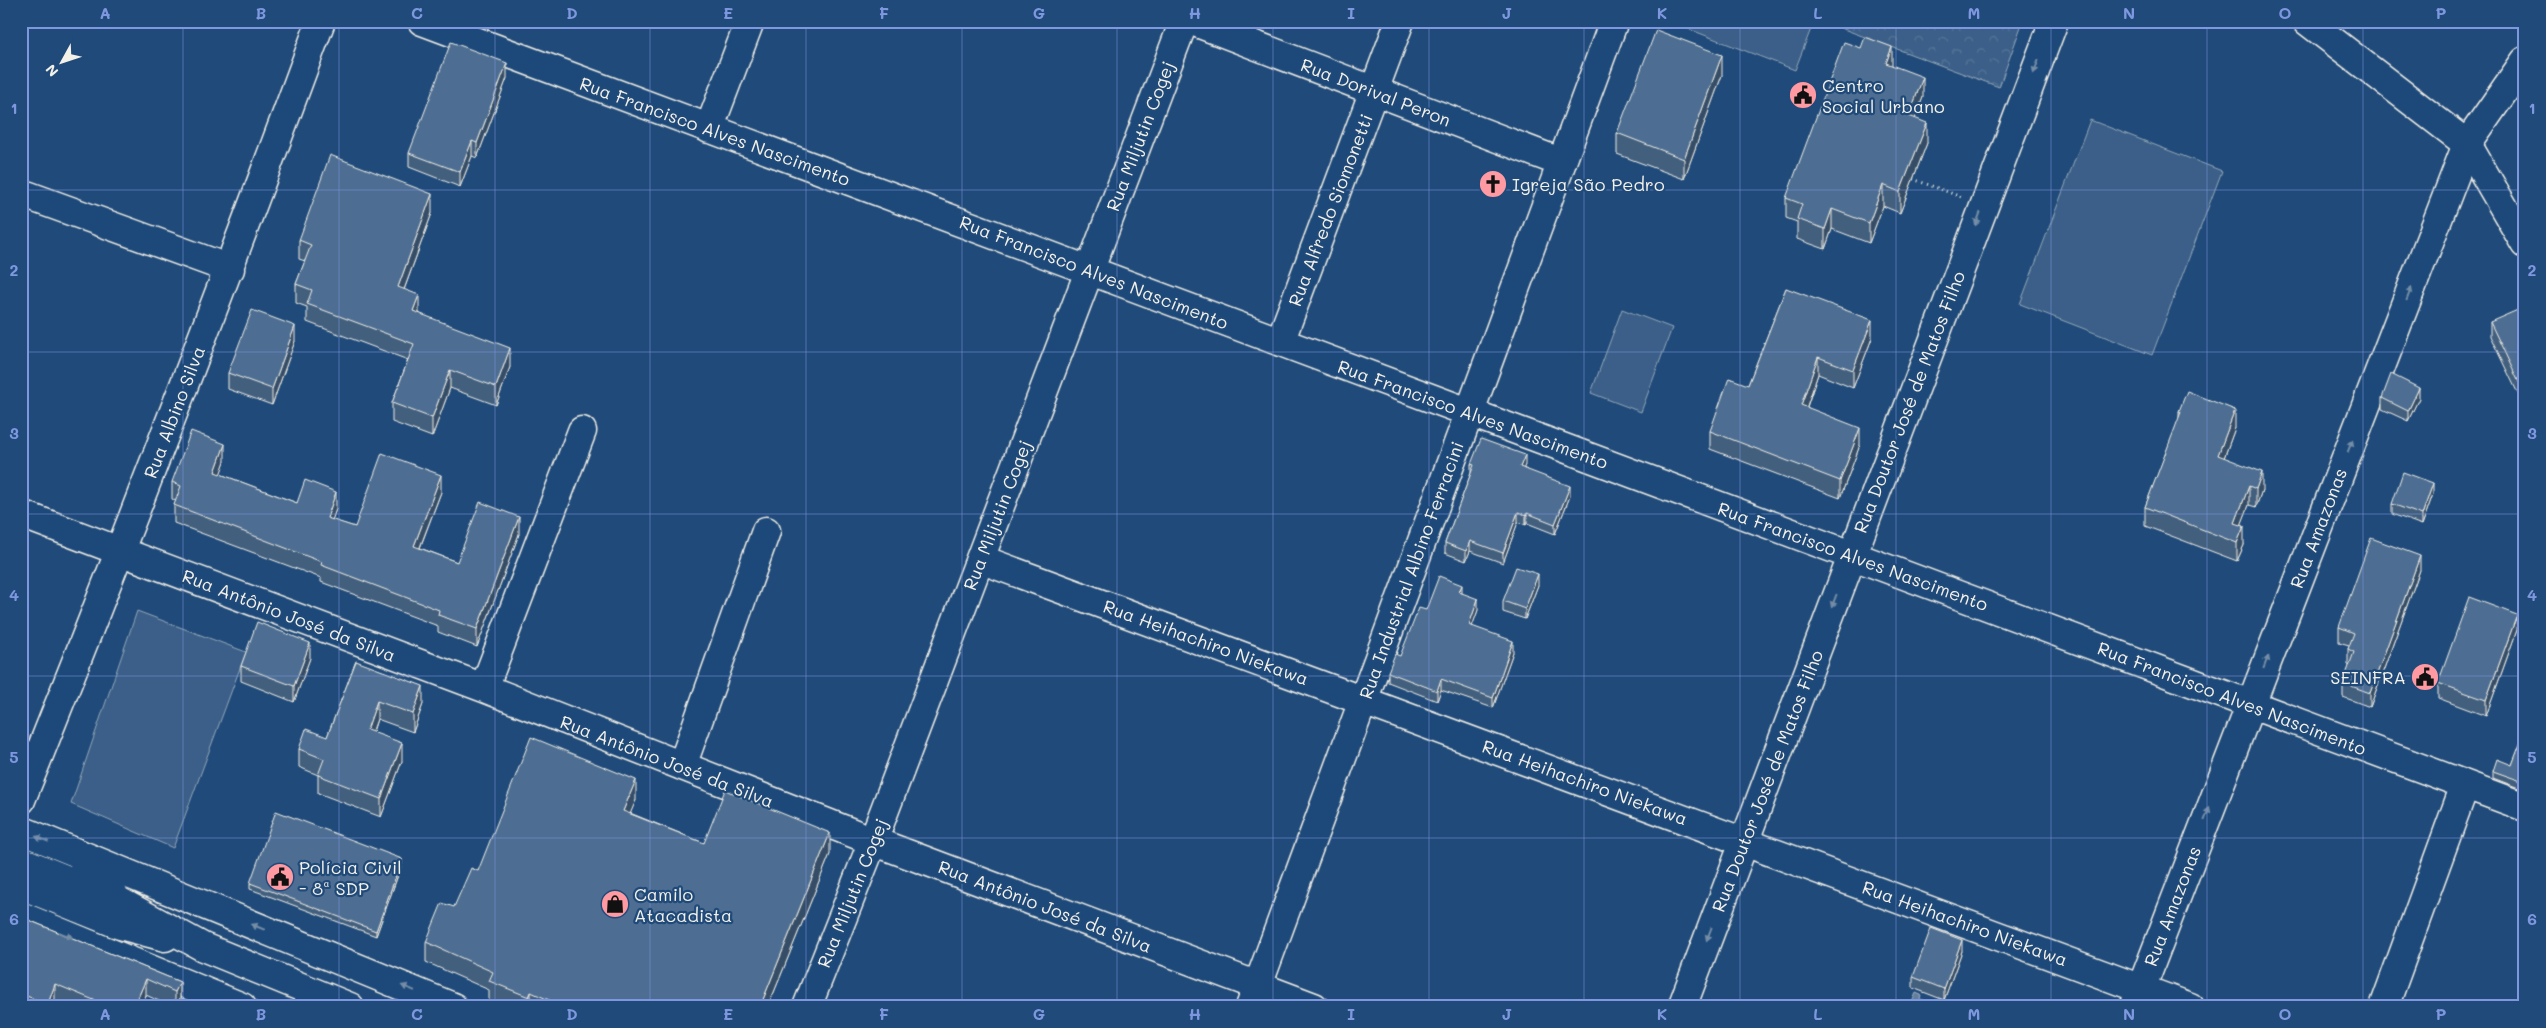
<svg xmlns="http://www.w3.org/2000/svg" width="2546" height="1028" font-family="Mali,sans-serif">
<defs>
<pattern id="park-crowns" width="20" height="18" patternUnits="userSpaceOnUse" patternTransform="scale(1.25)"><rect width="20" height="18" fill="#3a5f88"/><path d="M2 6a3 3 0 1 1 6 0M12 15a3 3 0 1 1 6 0" fill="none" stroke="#577699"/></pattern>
<pattern id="water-ripples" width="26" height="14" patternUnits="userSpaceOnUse" patternTransform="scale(1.25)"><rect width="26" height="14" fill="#627e9d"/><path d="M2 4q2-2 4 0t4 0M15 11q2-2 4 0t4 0" fill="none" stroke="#58687a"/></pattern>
</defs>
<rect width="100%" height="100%" fill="#1f4a7a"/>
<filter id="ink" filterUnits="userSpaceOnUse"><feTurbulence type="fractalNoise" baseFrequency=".02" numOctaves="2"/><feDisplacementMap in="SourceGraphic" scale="10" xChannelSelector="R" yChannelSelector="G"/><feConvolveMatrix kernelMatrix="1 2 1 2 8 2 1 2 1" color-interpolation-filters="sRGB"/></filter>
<g filter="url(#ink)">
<path fill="#3a5f88" stroke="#97a8b8" d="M1668 21H1814L1795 70Z
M2090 120 2222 171 2152 355 2020 304Z
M1622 309 1672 328 1641 412 1591 393Z
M137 611 246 652 173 848 71 804Z"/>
<path fill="url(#park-crowns)" stroke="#97a8b8" d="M1840 21H2023L1999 87 1838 27Z"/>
<path fill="url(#water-ripples)" stroke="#9cacbb" d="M1916 993 1921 995 1920 999 1924 1000 1921 1007H1910Z"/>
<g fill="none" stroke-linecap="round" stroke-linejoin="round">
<defs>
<path id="minor" d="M422 21 2525 807
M1192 21 1560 162
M709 129 750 21
M21 193 230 269
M1280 342 1400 21
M21 514 484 688 873 841 1314 1007
M980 559 2190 1007
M484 688 582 431
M682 766 766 531
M21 800C125 541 225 282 321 21
M21 830 453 1007
M21 916 242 1007
M807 1007 873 841 1184 21
M1250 1007 1614 21
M1682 1007 2054 21
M2134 1007 2467 144 2525 61
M2384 1007 2465 785"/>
<path id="major" d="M2307 21 2467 144 2525 244
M79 854 115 897
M21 861 117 900 203 947 350 1007
M21 885 120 925 165 937"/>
</defs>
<use href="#minor" stroke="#f4f1e8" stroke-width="31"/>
<use href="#major" stroke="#f4f1e8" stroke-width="31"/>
<path stroke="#f4f1e8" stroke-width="3" stroke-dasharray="1 4" stroke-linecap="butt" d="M1913 179 1964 198"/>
<use href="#minor" stroke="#1f4a7a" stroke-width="28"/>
<use href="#major" stroke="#1f4a7a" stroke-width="28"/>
</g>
<path fill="#425f7e" stroke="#f4f1e8" d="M1892 65 1923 97 1915 118 1927 143 1900 213 1883 206 1869 243 1832 229 1825 249 1797 239V222L1786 218V198Z
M1722 75 1684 179 1617 154V133Z
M507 78 477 158 472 156 460 187 409 167V153Z
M432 213 404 290 419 313 510 367 496 405 450 388 432 437 392 422V403L408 360 307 322V307L296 303V284L305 261 299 259V240Z
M1786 288 1872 338 1853 388 1818 374 1807 407 1860 445 1840 498 1710 449V431L1748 385Z
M2525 319V408L2490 336V322Z
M295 341 272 405 228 389V373Z
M2382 398H2419L2408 421 2382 409Z
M2179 411 2235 428 2224 458 2262 490 2256 507 2249 505 2241 525 2244 545 2237 561 2145 526V507L2179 419Z
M225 461 220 474 297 503 336 509 332 520 355 527 441 492 420 548 457 562 519 534 477 647 438 632V626L321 582V578L174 523V505L176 501 172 499V482Z
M1471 464 1525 465 1523 468 1570 496 1555 534 1527 523 1526 525 1518 522 1503 563 1470 551 1466 561 1445 553V543L1471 473Z
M2433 494 2422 525 2392 514V504Z
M2420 570 2370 707 2343 697V683L2350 665 2348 664V649L2349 645 2339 642V627Z
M1538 585 1525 619 1503 612V601Z
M1462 593 1478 610 1472 626 1513 652 1493 708 1441 690 1437 701 1388 682V672L1400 656Z
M2517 630 2486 716 2438 698V683Z
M310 658 294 702 241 681V666Z
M356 661 423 704 413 732 377 719 373 732 402 761 381 817 318 793V775L299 767V749L327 737Z
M2525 733V787L2524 790 2493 778V771L2512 765Z
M636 800 630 813 704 843 830 854 768 1007H502L489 1001V990L426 962V942L454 907 478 871Z
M402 864 376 936 250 889V883Z
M21 917 180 982V998L176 1007H172L146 995 141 1007H70L55 1001 53 1007H21Z
M1962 951 1944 1000 1913 988V977Z"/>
<path fill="#364d66" stroke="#f4f1e8" d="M1892 47V68L1886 63Z
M1722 55V75L1684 179V159Z
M507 63V78L477 158V143Z
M1923 77V97L1909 136V116Z
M1927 123V143L1900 213V192Z
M472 141V156L460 187V172Z
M1883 185V206L1869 243V223Z
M432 194V213L398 306V287Z
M1832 209V229L1825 249V229Z
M419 295V314L413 311Z
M1872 320V338L1853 388V370Z
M295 326V341L272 405V389Z
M510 348V367L496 405V387Z
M1818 357V374L1801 423V405Z
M450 370V388L432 437V418Z
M2419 388V398L2408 421V411Z
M2235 410V428L2218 474V455Z
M1860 428V445L1840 498V481Z
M225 444V461L215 489V472Z
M1525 455V465L1520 477V467Z
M2262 472V490L2256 507V489Z
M441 475V492L414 563V546Z
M2433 483V494L2422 525V515Z
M1570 486V496L1555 534V524Z
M2249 486V505L2235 541V523Z
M336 492V509L327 535V518Z
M1518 512V522L1503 563V553Z
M1527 513V523L1526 525V515Z
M519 517V534L477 647V629Z
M2244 526V545L2237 561V543Z
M1470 541V551L1466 561V551Z
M2420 556V570L2370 707V693Z
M1538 574V585L1525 619V609Z
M1462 585V595L1459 592Z
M1478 599V610L1469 635V625Z
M2517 615V630L2486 716V700Z
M1513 641V652L1493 708V698Z
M310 643V658L294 702V686Z
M1441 679V690L1437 701V691Z
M423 686V704L413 732V714Z
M377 701V719L367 747V730Z
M402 743V761L381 817V799Z
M636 780V800L623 831V811Z
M830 833V854L768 1007H760Z
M402 859V864L376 936V931Z
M1962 940V951L1944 1000V989Z
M146 979V995L141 1007H134Z
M180 982V998L176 1007H175V992Z
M55 984V1001L53 1007H48V1004Z
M531 992V1007H529V997Z"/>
<path fill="#4d6e92" stroke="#f4f1e8" d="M1656 30 1722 55 1684 159 1617 133Z
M1865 37 1892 47 1886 63 1923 77 1909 116 1927 123 1900 192 1883 185 1869 223 1832 209 1825 229 1797 219 1802 204 1786 198 1844 42 1861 48Z
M451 42 507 63 477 143 472 141 460 172 409 153Z
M330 155 432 194 398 287 419 295 413 311 510 348 496 387 450 370 432 418 392 403 414 344 307 304 312 290 296 284 311 245 299 240Z
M1786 288 1872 320 1853 370 1818 357 1801 405 1860 428 1840 481 1710 431 1729 378 1748 385Z
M2520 309 2525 319V395L2490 322Z
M252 310 295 326 272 389 228 373Z
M2391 374 2419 388 2408 411 2382 398Z
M2187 391 2235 410 2218 455 2262 472 2256 489 2249 486 2235 523 2244 526 2237 543 2145 507 2181 412 2179 411Z
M191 431 225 444 215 472 297 503 305 480 336 492 327 518 355 527 382 453 441 475 414 546 457 562 480 502 519 517 477 629 438 615 439 610 321 565 322 562 174 505 181 486 172 482Z
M1481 439 1525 455 1520 467 1570 486 1555 524 1527 513 1526 515 1518 512 1503 553 1470 541 1466 551 1445 543 1474 465 1471 464Z
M2403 472 2433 483 2422 515 2392 504Z
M2371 538 2420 556 2370 693 2343 683 2354 652 2348 649 2354 633 2339 627Z
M1516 567 1538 574 1525 609 1503 601Z
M1439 576 1462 585 1459 592 1478 599 1469 625 1513 641 1493 698 1441 679 1437 691 1388 672 1395 654 1400 656 1419 608 1426 610Z
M2469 597 2517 615 2486 700 2438 683Z
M257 622 310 643 294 686 241 666Z
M356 661 423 686 413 714 377 701 367 730 402 743 381 799 318 775 324 759 299 749 306 729 327 737Z
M2524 733 2525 779 2524 782 2493 771 2497 759 2512 765Z
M531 737 636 780 623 811 704 843 725 790 830 833 760 1007H565L531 992 529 997 489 981 493 972 426 942 442 903 454 907 471 868 478 871Z
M276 811 402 859 376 931 250 883Z
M21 917 180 982 175 992 146 979 134 1007H99L101 1003 55 984 48 1004 21 994Z
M1931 928 1962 940 1944 989 1913 977Z"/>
<defs><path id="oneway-solid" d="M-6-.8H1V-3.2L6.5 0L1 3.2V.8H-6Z" transform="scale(1.25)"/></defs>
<g fill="#748da6">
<use href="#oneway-solid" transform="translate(2036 67) rotate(111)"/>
<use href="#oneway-solid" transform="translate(1978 219) rotate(111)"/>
<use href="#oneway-solid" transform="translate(2409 294) rotate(-69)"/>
<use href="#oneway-solid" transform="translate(2350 446) rotate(-69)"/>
<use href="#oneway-solid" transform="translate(1834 601) rotate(111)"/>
<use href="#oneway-solid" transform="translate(2266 662) rotate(-69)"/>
<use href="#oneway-solid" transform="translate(2207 814) rotate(-69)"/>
<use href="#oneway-solid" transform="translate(42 839) rotate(-158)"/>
<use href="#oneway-solid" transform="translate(258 927) rotate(-158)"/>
<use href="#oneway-solid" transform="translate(1709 934) rotate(111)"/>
<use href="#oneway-solid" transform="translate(66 935) rotate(22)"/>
<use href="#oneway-solid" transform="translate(408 988) rotate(-158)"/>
</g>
</g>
<path fill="none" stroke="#7e97df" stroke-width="1" stroke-opacity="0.55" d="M183 21V1007M339 21V1007M495 21V1007M650 21V1007M806 21V1007M962 21V1007M1117 21V1007M1273 21V1007M1429 21V1007M1584 21V1007M1740 21V1007M1896 21V1007M2051 21V1007M2207 21V1007M2363 21V1007M21 190H2525M21 352H2525M21 514H2525M21 676H2525M21 838H2525"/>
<defs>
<symbol id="civic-disc" viewBox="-11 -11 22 22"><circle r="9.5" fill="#ff9aa2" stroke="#1f4a7a"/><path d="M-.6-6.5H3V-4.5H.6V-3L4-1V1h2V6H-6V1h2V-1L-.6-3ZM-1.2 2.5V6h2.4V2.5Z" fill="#111"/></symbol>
<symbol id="church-disc" viewBox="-11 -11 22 22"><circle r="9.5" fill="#ff9aa2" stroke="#1f4a7a"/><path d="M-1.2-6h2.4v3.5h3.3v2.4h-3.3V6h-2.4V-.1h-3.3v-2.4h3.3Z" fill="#111"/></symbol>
<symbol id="shop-disc" viewBox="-11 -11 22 22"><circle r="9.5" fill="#ff9aa2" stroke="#1f4a7a"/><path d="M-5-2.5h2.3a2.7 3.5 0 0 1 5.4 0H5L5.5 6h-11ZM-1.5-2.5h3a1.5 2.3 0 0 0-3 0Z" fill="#111"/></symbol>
</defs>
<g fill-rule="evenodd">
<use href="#civic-disc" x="1787" y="79" width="32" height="32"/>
<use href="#church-disc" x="1477" y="168" width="32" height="32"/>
<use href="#civic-disc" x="2409" y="661" width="32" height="32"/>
<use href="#civic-disc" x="264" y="861" width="32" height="32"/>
<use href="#shop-disc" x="599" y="888" width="32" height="32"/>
</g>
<g text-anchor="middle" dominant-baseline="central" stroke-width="4.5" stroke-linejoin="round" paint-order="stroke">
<g font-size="18" fill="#f4f1e8" stroke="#1f4a7a" text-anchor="start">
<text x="1822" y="85">Centro<tspan x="1822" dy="21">Social Urbano</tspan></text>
<text x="1512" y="184">Igreja São Pedro</text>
<text x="2406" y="677" text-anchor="end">SEINFRA</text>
<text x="299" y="867">Polícia Civil<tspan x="299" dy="21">- 8ª SDP</tspan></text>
<text x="634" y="894">Camilo<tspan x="634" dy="21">Atacadista</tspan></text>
</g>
<g font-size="18" fill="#f4f1e8" stroke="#1f4a7a">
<text transform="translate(1376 92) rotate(21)">Rua Dorival Peron</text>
<text transform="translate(715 131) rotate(20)">Rua Francisco Alves Nascimento</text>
<text transform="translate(1140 136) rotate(-69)">Rua Miljutin Cogej</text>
<text transform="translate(1330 210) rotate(-69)">Rua Alfredo Siomonetti</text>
<text transform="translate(1094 272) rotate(21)">Rua Francisco Alves Nascimento</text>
<text transform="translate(1909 402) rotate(-69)">Rua Doutor José de Matos Filho</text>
<text transform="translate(174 412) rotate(-69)">Rua Albino Silva</text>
<text transform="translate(1473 414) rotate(20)">Rua Francisco Alves Nascimento</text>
<text transform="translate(997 515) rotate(-69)">Rua Miljutin Cogej</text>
<text transform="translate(2318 528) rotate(-69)">Rua Amazonas</text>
<text transform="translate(1853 556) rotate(20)">Rua Francisco Alves Nascimento</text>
<text transform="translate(1411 570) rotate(-70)">Rua Industrial Albino Ferracini</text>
<text transform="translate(289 615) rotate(21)">Rua Antônio José da Silva</text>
<text transform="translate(1206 642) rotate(20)">Rua Heihachiro Niekawa</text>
<text transform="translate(2232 698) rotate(21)">Rua Francisco Alves Nascimento</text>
<text transform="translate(667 761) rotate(21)">Rua Antônio José da Silva</text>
<text transform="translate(1767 781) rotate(-69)">Rua Doutor José de Matos Filho</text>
<text transform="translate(1585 782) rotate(20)">Rua Heihachiro Niekawa</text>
<text transform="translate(852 893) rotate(-68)">Rua Miljutin Cogej</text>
<text transform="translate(1045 906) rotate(21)">Rua Antônio José da Silva</text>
<text transform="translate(2172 906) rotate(-69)">Rua Amazonas</text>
<text transform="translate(1965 923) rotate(20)">Rua Heihachiro Niekawa</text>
</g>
</g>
<rect width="2546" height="1028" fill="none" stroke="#1f4a7a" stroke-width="55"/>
<g transform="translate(62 62) rotate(230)" stroke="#1f4a7a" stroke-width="4" paint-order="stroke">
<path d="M0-4L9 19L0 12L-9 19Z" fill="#f4f1e8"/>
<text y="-8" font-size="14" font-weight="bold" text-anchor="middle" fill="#f4f1e8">N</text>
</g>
<rect x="28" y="28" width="2490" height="972" fill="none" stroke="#7e97df" stroke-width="2"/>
<g font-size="16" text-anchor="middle" font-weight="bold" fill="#7e97df">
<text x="105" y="19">A</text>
<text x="261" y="19">B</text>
<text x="417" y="19">C</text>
<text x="572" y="19">D</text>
<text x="728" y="19">E</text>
<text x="884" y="19">F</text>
<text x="1039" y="19">G</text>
<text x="1195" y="19">H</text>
<text x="1351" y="19">I</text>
<text x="1507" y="19">J</text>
<text x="1662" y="19">K</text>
<text x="1818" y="19">L</text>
<text x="1974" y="19">M</text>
<text x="2129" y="19">N</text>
<text x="2285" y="19">O</text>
<text x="2441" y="19">P</text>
<text x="14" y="114">1</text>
<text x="2532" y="114">1</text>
<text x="14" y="276">2</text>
<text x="2532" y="276">2</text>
<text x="14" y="439">3</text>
<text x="2532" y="439">3</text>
<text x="14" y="601">4</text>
<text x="2532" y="601">4</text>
<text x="14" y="763">5</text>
<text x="2532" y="763">5</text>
<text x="14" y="925">6</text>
<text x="2532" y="925">6</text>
<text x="105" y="1020">A</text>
<text x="261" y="1020">B</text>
<text x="417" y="1020">C</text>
<text x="572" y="1020">D</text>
<text x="728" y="1020">E</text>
<text x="884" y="1020">F</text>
<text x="1039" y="1020">G</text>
<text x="1195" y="1020">H</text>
<text x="1351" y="1020">I</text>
<text x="1507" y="1020">J</text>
<text x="1662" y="1020">K</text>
<text x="1818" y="1020">L</text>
<text x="1974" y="1020">M</text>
<text x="2129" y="1020">N</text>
<text x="2285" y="1020">O</text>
<text x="2441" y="1020">P</text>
</g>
</svg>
